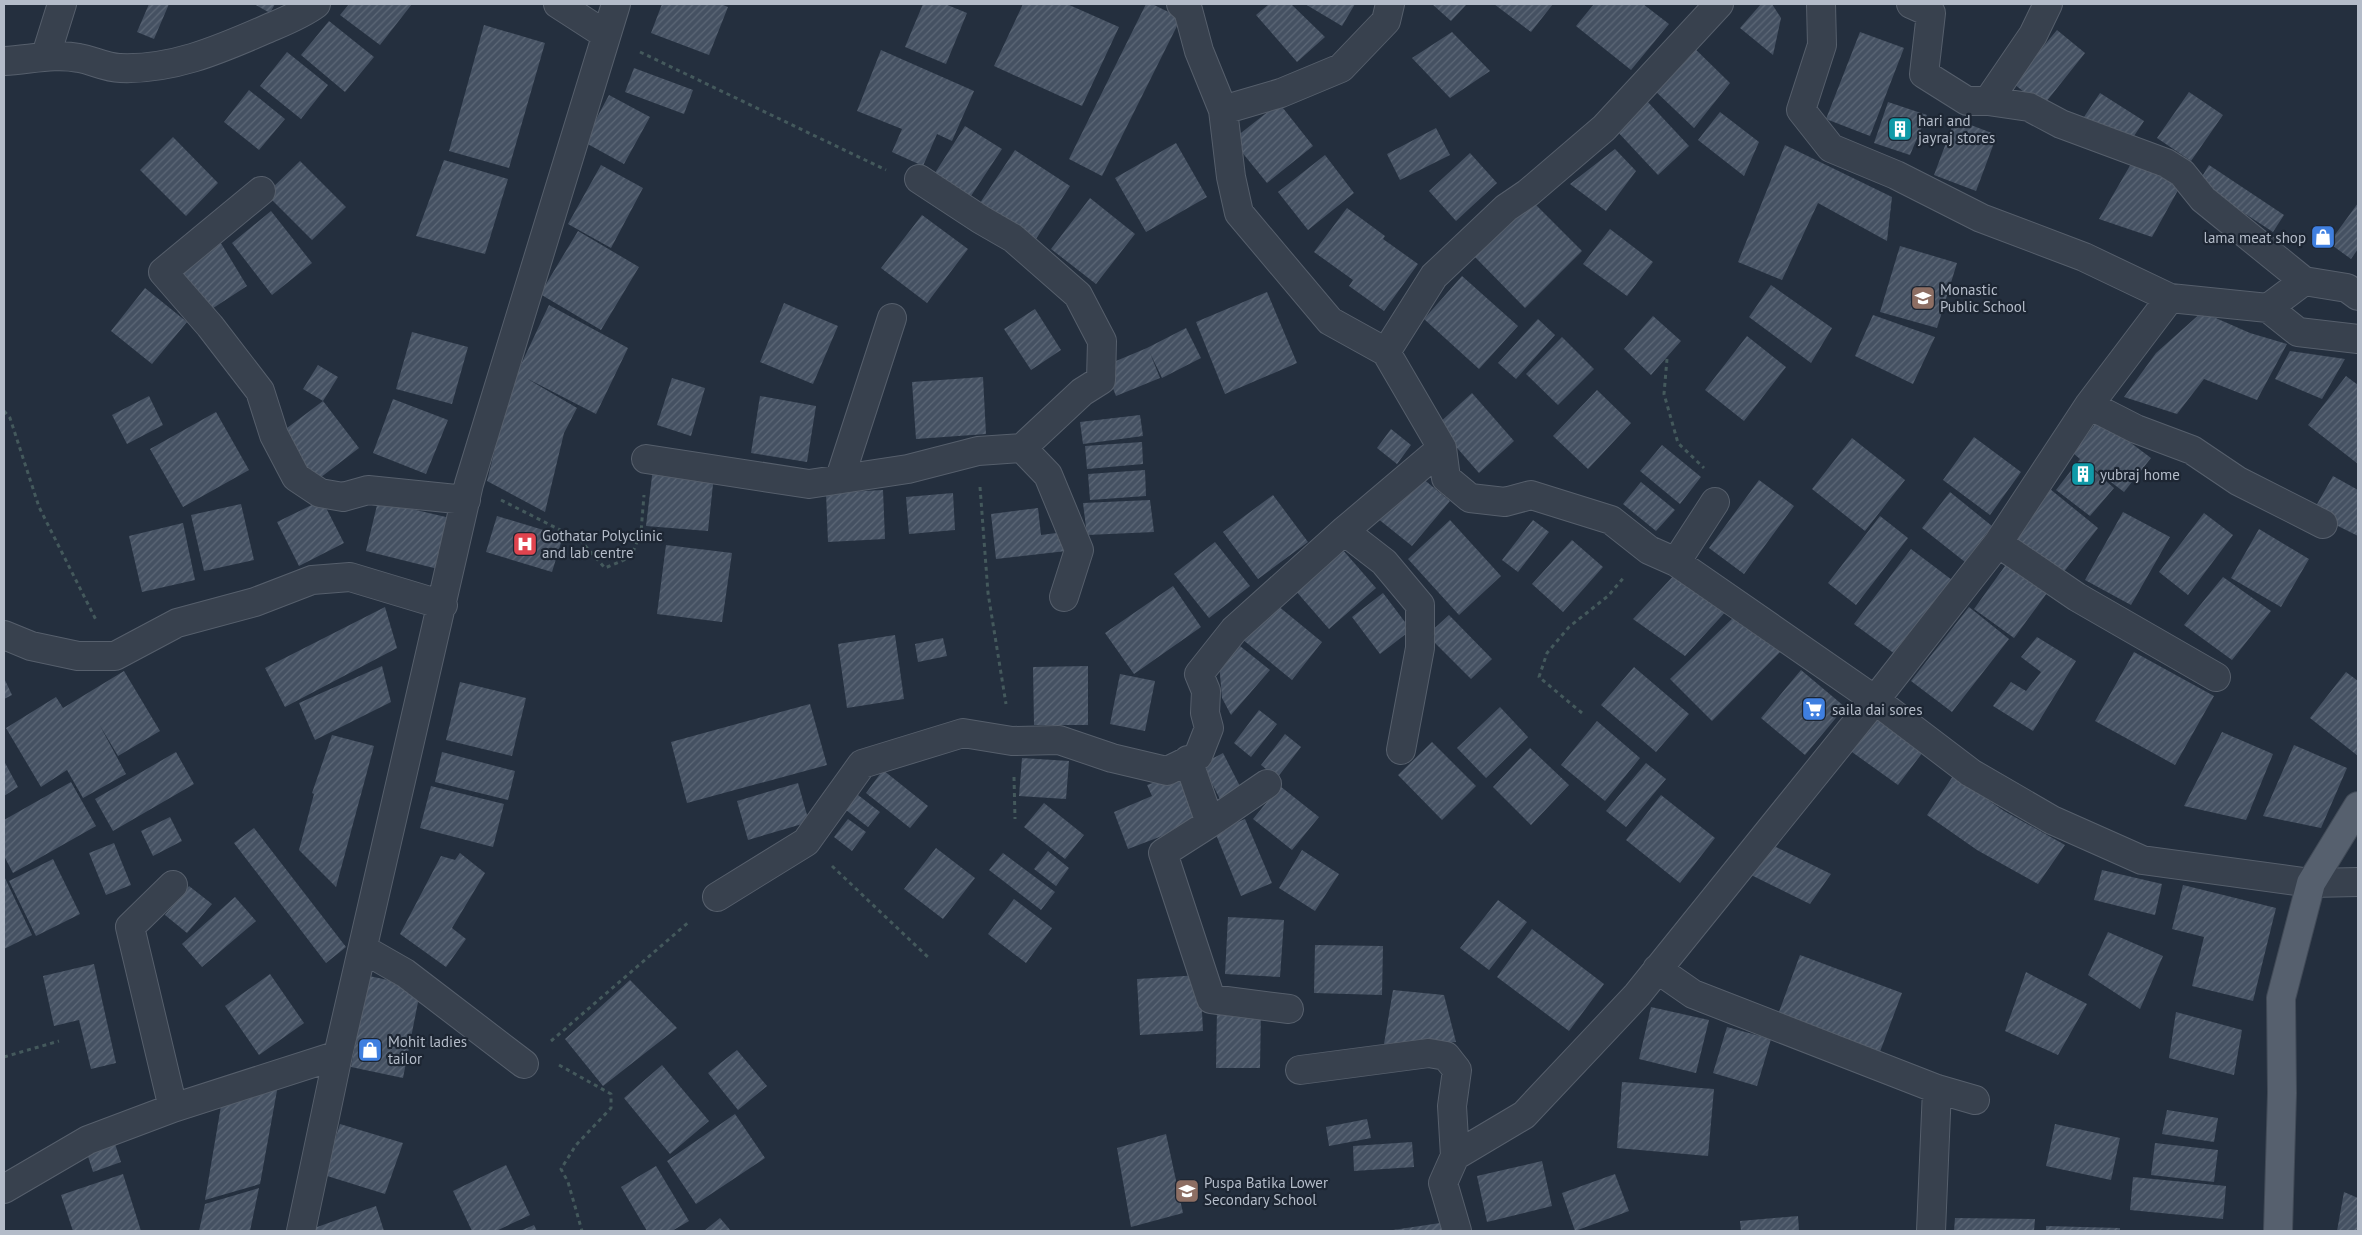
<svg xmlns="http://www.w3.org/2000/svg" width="2362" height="1235" font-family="'PT Sans',sans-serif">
<defs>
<pattern id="building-hatch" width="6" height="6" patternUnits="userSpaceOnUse" patternTransform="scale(1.25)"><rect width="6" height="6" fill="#455162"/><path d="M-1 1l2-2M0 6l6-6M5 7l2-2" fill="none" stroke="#5d6877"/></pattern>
</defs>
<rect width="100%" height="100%" fill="#242f3e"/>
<path fill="url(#building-hatch)" d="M149 4H169L154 39 137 32Z
M254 4H275L270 13Z
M349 4H412L380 45 340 15Z
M662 4H721L728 7 709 55 651 33Z
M923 4H945L967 13 946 64 905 47Z
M1023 4H1067L1119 27 1082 106 994 66Z
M1146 4H1152L1181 18 1102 176 1069 159Z
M1269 4H1291L1325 37 1297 62 1256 15Z
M1305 4H1355L1342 26Z
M1432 4H1467L1451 21Z
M1494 4H1553L1531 32Z
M1594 4H1643L1669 24 1631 70 1576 26Z
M1761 4H1772L1781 18 1773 55 1740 28Z
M329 21 374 57 345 92 301 55Z
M484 25 545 43 509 168 449 151Z
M2057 30 2085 53 2042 107 2013 83Z
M1452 32 1490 71 1450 98 1412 58Z
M1860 32 1904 48 1870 136 1826 119Z
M1688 42 1730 83 1694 128 1652 88Z
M881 50 974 91 952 141 937 134 923 166 892 152 902 129 857 111Z
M287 52 328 85 301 119 260 86Z
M634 68 693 90 684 114 625 92Z
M249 90 285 119 259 150 224 122Z
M2189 92 2223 115 2191 161 2157 138Z
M2100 93 2144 121 2128 145 2084 117Z
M609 95 650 117 624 164 584 142Z
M1646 100 1689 146 1658 175 1615 129Z
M1888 102 1927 115 1910 155 1874 143Z
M1279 103 1313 146 1267 183 1232 140Z
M1720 112 1759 142 1744 176 1698 140Z
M1955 119 1997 135 1976 191 1934 175Z
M965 126 1002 149 969 199 933 176Z
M1436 128 1450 155 1400 180 1387 154Z
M173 137 218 183 186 216 140 170Z
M1176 143 1207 197 1146 232 1115 178Z
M1785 145 1892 197 1887 241 1818 203 1782 280 1738 262Z
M1615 149 1636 171 1606 211 1570 184Z
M1015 150 1070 186 1036 239 980 203Z
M1470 153 1497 183 1456 221 1429 191Z
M1325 155 1354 193 1308 230 1278 192Z
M2135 157 2182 183 2152 237 2099 219Z
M444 160 508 179 485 254 416 236Z
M300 161 346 207 312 240 266 194Z
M601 165 643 188 611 248 568 224Z
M2209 165 2284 215 2273 232 2198 183Z
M1090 198 1135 234 1096 284 1051 249Z
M1531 200 1582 251 1525 308 1474 256Z
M2358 203V249L2351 259 2329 243Z
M1347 208 1385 236 1383 239 1418 264 1384 311 1349 286 1353 280 1314 252Z
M271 211 312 263 272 295 232 243Z
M922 215 968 249 927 303 881 268Z
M1610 229 1653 262 1627 296 1583 264Z
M578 231 639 267 601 330 540 294Z
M219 240 247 286 204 314 175 268Z
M1900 246 1957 263 1937 328 1880 312Z
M1462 276 1518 326 1479 369 1424 319Z
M1771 285 1832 328 1811 363 1749 317Z
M145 288 187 322 152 364 111 331Z
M1267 292 1297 363 1225 394 1196 322Z
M784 303 838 326 813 384 760 362Z
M549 305 628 348 596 414 526 378 577 408 564 433 545 512 487 481 507 402 517 373Z
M1035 309 1061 350 1031 370 1004 329Z
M2202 312 2250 333 2287 344 2257 400 2204 379 2177 414 2124 397 2156 353Z
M1873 315 1935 337 1913 384 1855 356Z
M1653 316 1681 341 1651 375 1624 349Z
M1538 319 1555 335 1516 379 1498 363Z
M1186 328 1201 358 1162 378 1150 353 1160 378 1116 396 1104 366 1147 348Z
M412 332 468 347 452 404 396 389Z
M1747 336 1786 367 1744 421 1705 390Z
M1562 337 1594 369 1558 405 1526 374Z
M2290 351 2345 359 2322 399 2275 379Z
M318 365 338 377 323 401 359 448 316 481 279 434 323 401 303 389Z
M2346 376 2358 385V464L2308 425Z
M983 377 986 434 916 439 912 382Z
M672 378 705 388 691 436 657 425Z
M1597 390 1631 423 1588 469 1553 436Z
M1472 393 1514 441 1479 473 1437 425Z
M149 396 163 425 127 444 112 415Z
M760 396 816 406 807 462 751 453Z
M393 399 448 420 426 474 373 453Z
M216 412 249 470 183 507 150 449Z
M1140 415 1143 436 1083 444 1080 422Z
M2099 419 2151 458 2124 492 2083 461 2114 488 2090 516 2056 490 2080 459 2073 453Z
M1391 429 1411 445 1397 464 1377 448Z
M1974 437 2021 472 1990 515 1943 480Z
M1852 438 1905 480 1865 531 1812 489Z
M1142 442 1143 464 1087 469 1085 446Z
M1662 445 1701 477 1680 504 1640 471Z
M653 468 714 475 708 531 646 526Z
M1145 470 1146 496 1090 500 1088 474Z
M1416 473 1450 501 1412 546 1372 514Z
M2333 476 2358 490V536L2312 513Z
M1759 480 1794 506 1744 574 1709 548Z
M1641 482 1675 510 1656 531 1623 504Z
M2050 489 2098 528 2059 578 2010 539Z
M883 490 885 539 828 542 826 493Z
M1950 492 1992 526 1965 562 1922 528Z
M953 493 955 530 909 534 906 497Z
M1273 495 1308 542 1258 579 1223 532Z
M322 500 344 543 299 566 277 522Z
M1150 500 1154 532 1087 535 1083 503Z
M378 501 450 518 438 569 366 551Z
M241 504 254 560 204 571 191 515Z
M1038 508 1041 535 1064 532 1066 551 996 559 991 514Z
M2123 512 2170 537 2131 605 2085 580Z
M2204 513 2233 535 2188 595 2159 572Z
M497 516 563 536 552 572 486 552Z
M1880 516 1908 538 1856 605 1828 583Z
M1450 520 1501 576 1459 615 1408 559Z
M1533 520 1549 532 1518 572 1502 560Z
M183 523 195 580 142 592 129 536Z
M2259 529 2309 559 2281 607 2231 578Z
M1572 540 1603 567 1563 612 1532 584Z
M1215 542 1250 586 1209 618 1174 574Z
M666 545 732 553 722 622 657 614Z
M1342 549 1376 588 1329 629 1295 590Z
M1911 549 1956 583 1899 657 1854 624Z
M2010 559 2050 589 2014 638 1974 609Z
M1678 571 1729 608 1685 656 1633 619Z
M2223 577 2271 611 2232 660 2184 625Z
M1173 586 1201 627 1134 674 1105 633Z
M1383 593 1411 630 1380 654 1352 617Z
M1272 601 1322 642 1292 680 1242 639Z
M385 607 397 648 285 707 265 668Z
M1969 607 2009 639 1952 712 1911 681Z
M1449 615 1492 659 1471 679 1427 635Z
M1736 615 1785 647 1712 721 1670 679Z
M895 635 904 699 847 708 838 644Z
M2037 637 2076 661 2033 731 1993 706 2011 682 2026 691 2041 672 2021 657Z
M943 638 947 656 918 662 915 644Z
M1235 642 1270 670 1231 715 1222 698 1219 663Z
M2134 652 2214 696 2175 765 2095 721Z
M382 666 391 702 315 740 299 703Z
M1088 666V725H1034L1033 667Z
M1634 667 1689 714 1656 752 1601 705Z
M1801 670 1845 707 1805 755 1761 718Z
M124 671 160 731 118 756 99 724 126 774 83 798 67 770 41 787 6 728 56 697 63 708Z
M2346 672 2358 681V756L2310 718Z
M1120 674 1155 681 1145 731 1110 724Z
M4 678 12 695 4 699Z
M460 682 526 698 512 756 446 740Z
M810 704 827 765 687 803 671 742Z
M1500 707 1528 737 1486 778 1457 748Z
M1873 709 1926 748 1898 785 1845 747Z
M1259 710 1277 724 1251 757 1234 743Z
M1597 721 1640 758 1605 801 1561 765Z
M2222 732 2273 754 2246 820 2184 806Z
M1285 734 1301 747 1277 778 1261 765Z
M332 735 374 746 336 887 299 850 314 794 312 793Z
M1432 742 1476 786 1442 820 1398 775Z
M2294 745 2347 768 2321 828 2263 816Z
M1530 748 1569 785 1531 825 1493 787Z
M176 752 194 784 113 831 95 799Z
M442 752 515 771 508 800 435 782Z
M1223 753 1244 794 1223 805 1202 764Z
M1022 758 1069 761 1066 799 1019 796Z
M4 761 18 787 4 796Z
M1646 763 1666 779 1626 827 1606 811Z
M883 770 928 806 910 828 866 793Z
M1179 774 1196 823 1128 849 1114 812 1152 796 1147 785Z
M1953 776 2004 811 2065 845 2038 884 1977 850 1927 815Z
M71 782 96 826 13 873 4 856V820Z
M798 783 809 822 748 840 737 801Z
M431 786 504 804 493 847 420 828Z
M1280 786 1319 817 1292 850 1253 819Z
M849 788 880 812 868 827 837 803Z
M1661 795 1715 838 1680 883 1626 840Z
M1044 803 1084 835 1065 859 1024 827Z
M170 817 182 841 153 856 141 831Z
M848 819 866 832 852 851 834 837Z
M1245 819 1272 883 1241 896 1215 832Z
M254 828 346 947 326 963 234 843Z
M114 843 131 885 106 895 89 853Z
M1770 844 1831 874 1810 904 1749 874Z
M936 848 975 878 943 919 904 889Z
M1302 850 1339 874 1315 911 1279 888Z
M1048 851 1069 868 1056 886 1034 869Z
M460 853 485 873 452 928 466 939 446 967 400 934 441 856 455 860Z
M1003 853 1055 892 1041 910 989 870Z
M53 859 80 914 36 936 9 881Z
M2102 870 2162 884 2155 915 2094 900Z
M4 876 32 935 4 949Z
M2183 885 2276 908 2253 1001 2192 986 2204 937 2172 929Z
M189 886 212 904 187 933 165 915Z
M235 897 256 921 202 967 182 944Z
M1014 899 1052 928 1026 963 988 934Z
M1498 900 1527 922 1489 970 1460 948Z
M1228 917 1284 920 1280 977 1225 974Z
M1532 929 1604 984 1569 1031 1497 977Z
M2108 932 2163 956 2140 1009 2088 975Z
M1315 945 1383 946 1382 995 1314 993Z
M1800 955 1902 993 1878 1057 1776 1020Z
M94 964 116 1063 91 1069 79 1020 54 1026 43 976Z
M2026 972 2087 1004 2058 1055 2005 1031Z
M270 974 304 1023 259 1055 225 1006Z
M1200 975 1203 1031 1140 1035 1137 979Z
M369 976 421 987 403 1078 351 1067Z
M630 980 677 1028 603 1086 565 1039Z
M1393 990 1444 995 1456 1042 1384 1044Z
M1651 1007 1709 1020 1696 1073 1639 1059Z
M1217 1009H1261L1260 1068H1216Z
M2176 1012 2242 1030 2234 1075 2169 1058Z
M1727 1027 1771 1039 1757 1086 1713 1073Z
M737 1050 767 1086 738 1110 708 1073Z
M662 1065 709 1121 670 1154 624 1098Z
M1622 1082 1714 1089 1708 1156 1617 1148Z
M278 1085 260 1184 205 1200 222 1100Z
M2167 1110 2218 1118 2214 1142 2162 1134Z
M735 1114 765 1158 696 1204 667 1161Z
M1367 1119 1371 1138 1329 1146 1326 1127Z
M340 1124 403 1143 385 1194 324 1175Z
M2055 1124 2120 1138 2111 1180 2046 1166Z
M1166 1134 1183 1213 1131 1227 1117 1148Z
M113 1138 121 1162 93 1172 85 1147Z
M1412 1142 1414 1167 1354 1171 1353 1146Z
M2155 1143 2218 1150 2214 1182 2151 1175Z
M1542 1161 1552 1206 1487 1222 1477 1176Z
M506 1165 530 1215 496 1231H472L453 1191Z
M656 1166 689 1221 672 1231H647L621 1187Z
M123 1174 141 1231H73L61 1195Z
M1615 1174 1629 1211 1575 1231 1562 1193Z
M2133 1177 2226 1186 2223 1219 2130 1210Z
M259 1188 250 1231H199L205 1204Z
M2344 1192 2358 1198V1231H2337Z
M376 1206 384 1231H306Z
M1798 1216 1799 1231H1741L1740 1221Z
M720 1218 731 1231H704Z
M1955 1218 2035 1219 2034 1231H1954Z
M1447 1222 1446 1231H1393V1230Z
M534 1225 537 1231H520Z
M2046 1226 2120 1228V1231H2046Z"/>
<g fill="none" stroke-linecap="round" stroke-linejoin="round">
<defs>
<path id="minor" d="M558 4 606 35
M1181 4 1188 10 1199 51 1223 110
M1390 4 1386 21 1341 68 1281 93 1223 110 1231 177 1239 213 1330 321 1386 352 1442 448 1446 478 1470 498 1505 502 1531 495 1611 520 1649 550 1676 562 1875 700 1971 773 2052 820 2142 860 2311 883 2358 882
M1821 4 1822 45 1801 110 1831 148 1896 175 1981 218 2084 257 2170 298 2268 308 2304 281 2347 288 2358 296
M1911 4 1931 13 1924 74 1967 101H1988L2029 107 2061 124 2166 163 2182 173 2203 199 2304 281
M46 55 62 4
M4 61C29 60 54 53 79 58 92 60 106 68 120 68 171 70 216 51 262 31 280 23 300 16 316 4
M1988 101 2033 35 2048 4
M261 191 163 272 210 326 260 391 274 435 296 477 320 493 343 497 368 490 466 500
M2268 308 2298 332 2358 339
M1386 352 1434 276 1506 208 1528 193 1604 128 1719 4
M2089 405 2136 429 2192 450 2238 481 2323 524
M1022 448 1048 475 1079 550 1064 597
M646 459 809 484 908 469 978 451 1022 448 1082 392 1101 380 1102 341 1078 295 1013 238 980 219 919 179
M840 478 892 318
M1344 531 1384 562 1420 605V648L1401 750
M1998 543 2077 597 2216 677
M1676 562 1715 502
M4 635 31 646 78 656H115L177 623 255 602 312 580 350 577 443 605
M1188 760 1210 823 1163 853 1211 999 1289 1009
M1210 823 1267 784
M717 897 806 842 862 764 963 733 1012 741 1059 740 1112 758 1167 771 1198 756 1209 728 1205 713 1206 691 1199 674 1234 630 1344 531 1442 448
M363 949 405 973 524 1064
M1657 969 1693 994 1937 1089 1975 1100
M1300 1070 1429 1053 1446 1056 1457 1070 1452 1106 1455 1156
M173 1108 130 927 173 885
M4 1189 88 1140 173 1108 338 1055
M301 1231 338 1055 469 484 616 4
M1457 1231 1443 1183 1455 1156 1524 1115 1637 995 1875 700 1998 543 2089 405 2170 298
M1931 1231 1937 1089"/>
<path id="major" d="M2278 1231 2282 1093 2281 998 2311 883 2358 806"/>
</defs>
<use href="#minor" stroke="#565f6c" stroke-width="30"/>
<use href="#major" stroke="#414a57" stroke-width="30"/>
<path stroke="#44595c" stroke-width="3" stroke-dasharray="4 4" stroke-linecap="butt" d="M640 52 886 170
M1667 359 1664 394 1678 443 1704 468
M4 411 10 418 39 507 96 620
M980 487 988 593 1006 704
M501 500 580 540 605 568 631 557 641 532 644 495
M1582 713 1539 677 1547 653 1569 627 1608 596 1625 576
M1014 777 1015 819
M832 866 930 959
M551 1041 690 921
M4 1057 59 1041
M559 1065 611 1094V1108L576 1145 561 1169 568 1182 582 1231"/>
<use href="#minor" stroke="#38414e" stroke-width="28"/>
<use href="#major" stroke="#56606e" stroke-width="28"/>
</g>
<defs>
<symbol id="building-square" viewBox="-11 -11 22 22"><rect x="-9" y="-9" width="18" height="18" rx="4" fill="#0f9aa8" stroke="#1d2633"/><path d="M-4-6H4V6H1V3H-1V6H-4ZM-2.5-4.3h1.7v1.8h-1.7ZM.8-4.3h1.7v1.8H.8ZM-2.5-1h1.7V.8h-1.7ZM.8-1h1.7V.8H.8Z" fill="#fff"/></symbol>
<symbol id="shop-square" viewBox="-11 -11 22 22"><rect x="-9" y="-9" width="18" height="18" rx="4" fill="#3f7fe0" stroke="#1d2633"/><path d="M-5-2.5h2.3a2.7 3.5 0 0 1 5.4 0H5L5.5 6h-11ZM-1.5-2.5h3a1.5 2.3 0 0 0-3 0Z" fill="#fff"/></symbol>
<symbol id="school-square" viewBox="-11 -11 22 22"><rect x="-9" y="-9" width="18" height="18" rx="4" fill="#8d6e63" stroke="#1d2633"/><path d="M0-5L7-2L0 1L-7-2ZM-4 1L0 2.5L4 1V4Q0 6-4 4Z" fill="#fff"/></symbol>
<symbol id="hospital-square" viewBox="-11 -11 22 22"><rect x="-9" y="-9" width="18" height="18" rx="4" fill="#e0444e" stroke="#1d2633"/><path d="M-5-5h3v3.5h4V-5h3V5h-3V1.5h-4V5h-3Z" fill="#fff"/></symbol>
<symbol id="supermarket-square" viewBox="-11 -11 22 22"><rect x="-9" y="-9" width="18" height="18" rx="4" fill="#3f7fe0" stroke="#1d2633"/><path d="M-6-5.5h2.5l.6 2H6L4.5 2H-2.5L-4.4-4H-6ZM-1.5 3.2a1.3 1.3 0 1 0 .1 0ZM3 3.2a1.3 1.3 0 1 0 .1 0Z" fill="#fff"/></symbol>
</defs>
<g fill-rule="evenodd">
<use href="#building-square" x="1886" y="115" width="28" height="28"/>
<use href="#shop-square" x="2309" y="223" width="28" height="28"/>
<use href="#school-square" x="1909" y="284" width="28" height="28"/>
<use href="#building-square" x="2069" y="460" width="28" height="28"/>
<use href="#hospital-square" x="511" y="530" width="28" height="28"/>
<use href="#supermarket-square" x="1800" y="695" width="28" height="28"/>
<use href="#shop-square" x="356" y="1036" width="28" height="28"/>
<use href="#school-square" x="1173" y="1177" width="28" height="28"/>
</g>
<g text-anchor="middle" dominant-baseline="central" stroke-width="4.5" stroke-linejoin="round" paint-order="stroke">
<g font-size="15" fill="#b4bcc9" stroke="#1d2633" text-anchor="start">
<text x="1918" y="120">hari and<tspan x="1918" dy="17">jayraj stores</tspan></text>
<text x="2306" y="237" text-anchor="end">lama meat shop</text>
<text x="1940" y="289">Monastic<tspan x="1940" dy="17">Public School</tspan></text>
<text x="2100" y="474">yubraj home</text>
<text x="542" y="535">Gothatar Polyclinic<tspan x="542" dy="17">and lab centre</tspan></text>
<text x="1832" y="709">saila dai sores</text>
<text x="388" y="1041">Mohit ladies<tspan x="388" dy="17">tailor</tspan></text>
<text x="1204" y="1182">Puspa Batika Lower<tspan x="1204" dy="17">Secondary School</tspan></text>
</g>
</g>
<rect width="2362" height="1235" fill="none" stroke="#b4bcc9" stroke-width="10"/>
</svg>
